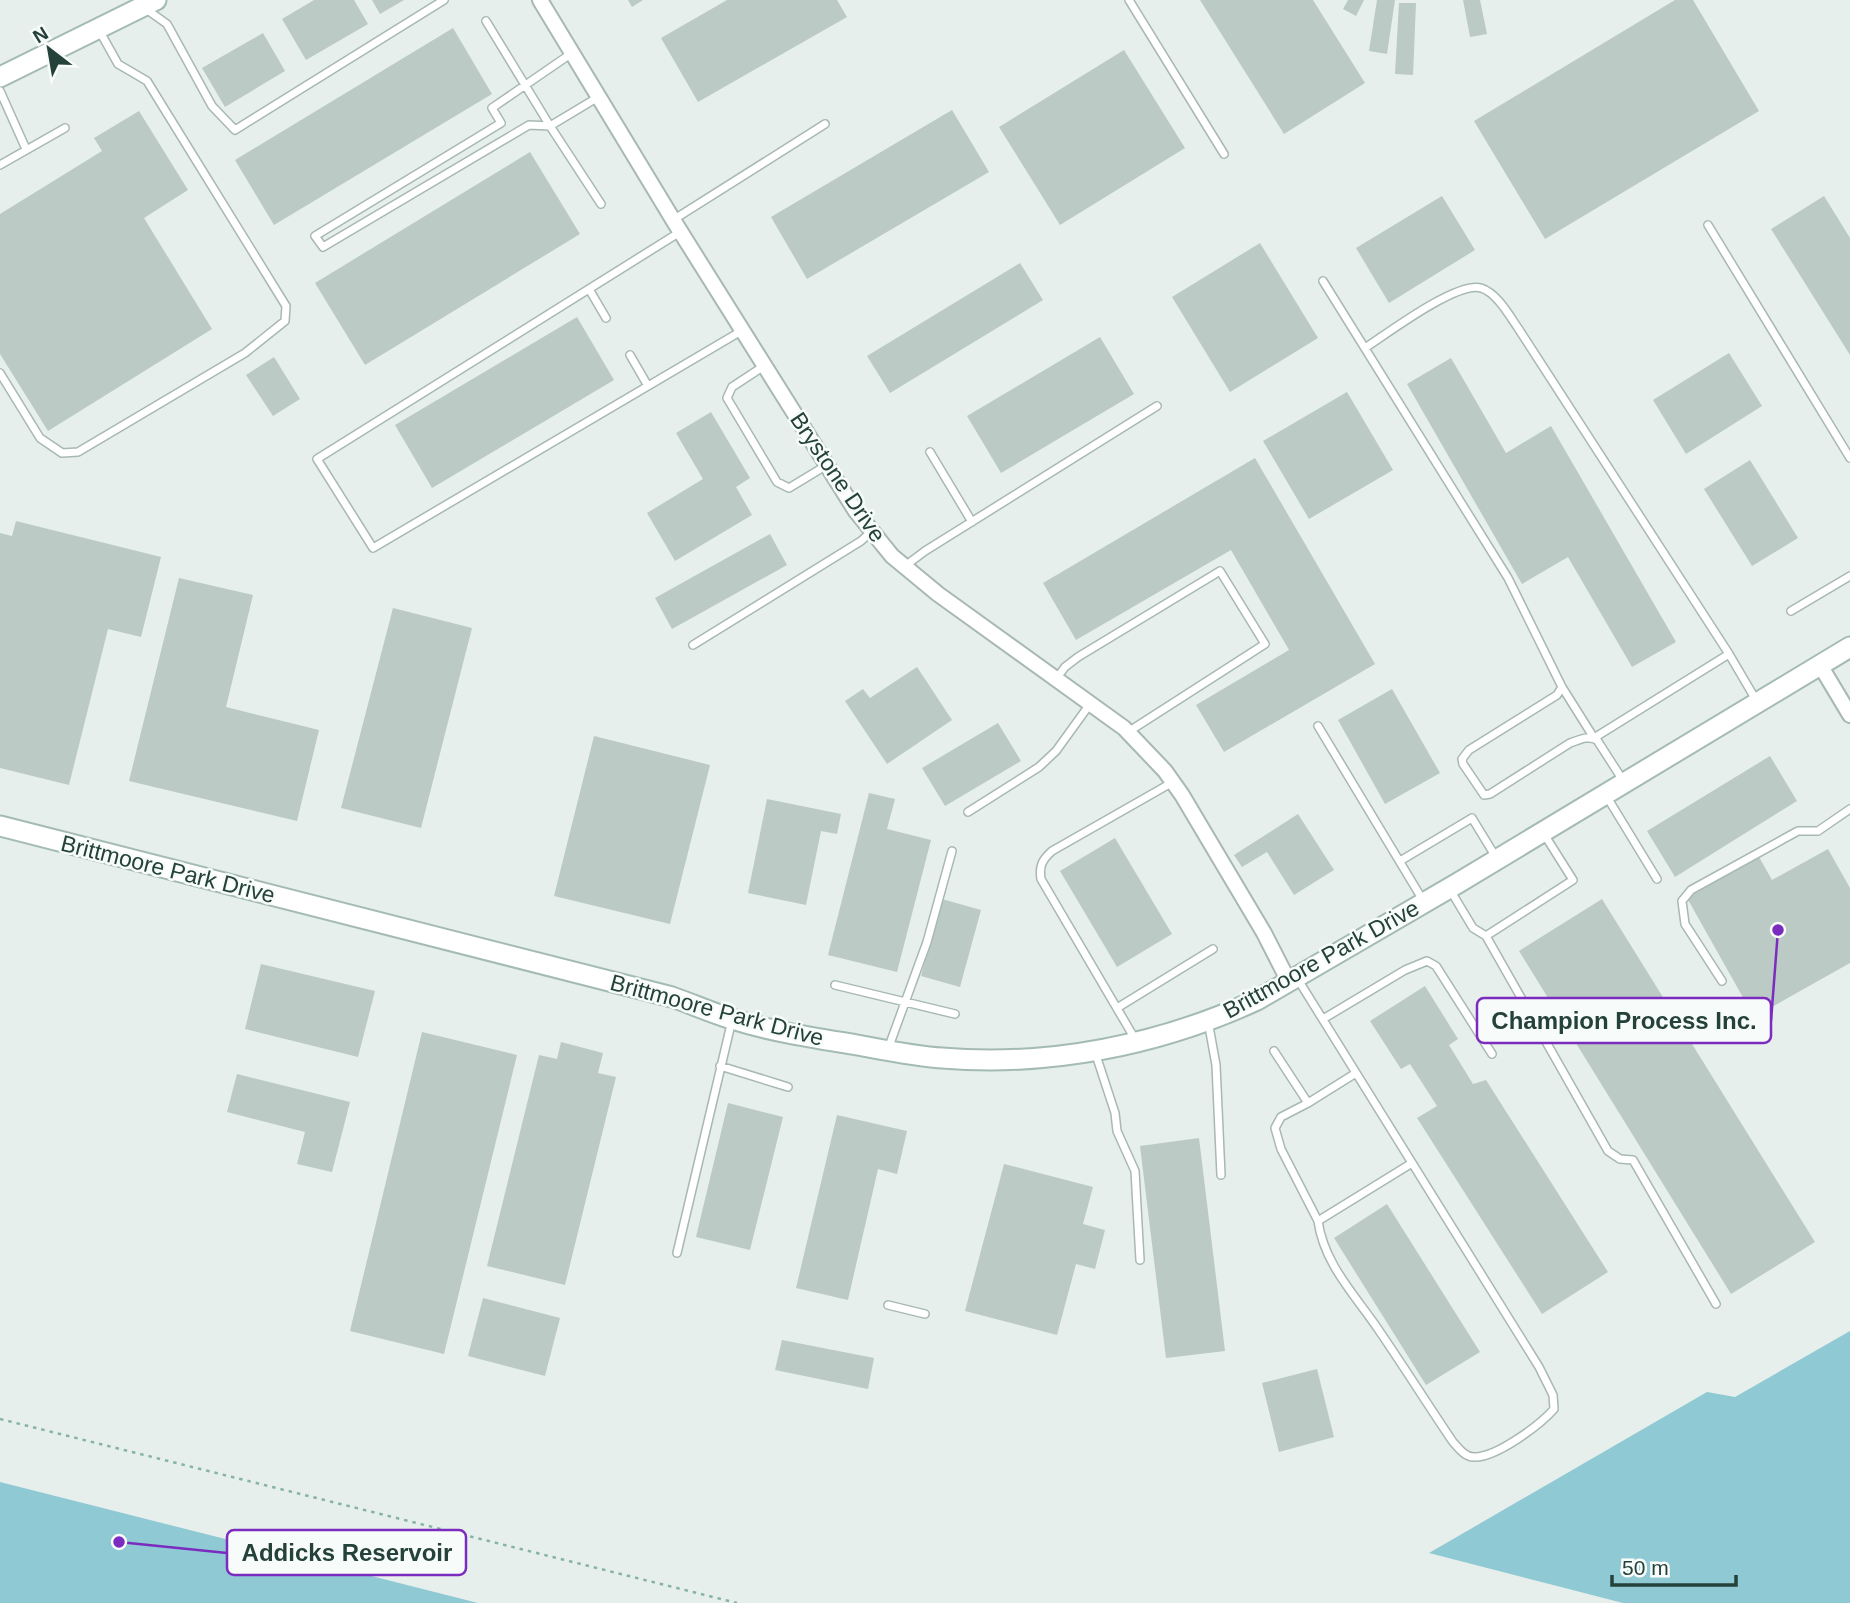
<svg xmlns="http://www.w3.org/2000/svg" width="1850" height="1603" font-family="Arial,sans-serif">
<rect width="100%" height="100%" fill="#e6efeb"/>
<path fill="#8ec9d4" d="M1850 1331V1603H1623L1429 1553 1707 1392 1735 1397Z
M0 1482 478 1603H0Z"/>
<path fill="#bbcac4" d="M314 0H354L368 24 306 60 282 19Z
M372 0H404L380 14Z
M628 0H643L632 7Z
M727 0H837L847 17 698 102 661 38Z
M1200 0H1313L1365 83 1284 134Z
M1348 0H1364L1356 16 1343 9Z
M1377 0H1395L1387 54 1369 51Z
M1463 0H1480L1487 34 1470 37Z
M1675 0H1693L1759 111 1545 239 1474 121Z
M1399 3H1416L1413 75 1395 74Z
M453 28 492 94 274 225 235 160Z
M263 33 285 71 225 107 202 68Z
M1124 50 1185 148 1060 225 999 127Z
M952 110 989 172 807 279 771 217Z
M139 111 188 190 144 218 212 329 48 431 0 354V214L102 151 94 138Z
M530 152 580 234 365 365 315 283Z
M1442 196 1475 250 1389 303 1356 248Z
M1824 196 1850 238V355L1771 229Z
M1260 243 1318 338 1230 392 1172 297Z
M1020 263 1043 300 890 393 867 356Z
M577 317 614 380 432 488 395 425Z
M1100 337 1134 394 1001 473 967 416Z
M1729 353 1762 406 1686 454 1653 400Z
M274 357 300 399 273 416 246 375Z
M1451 358 1506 453 1551 426 1676 642 1632 667 1568 557 1522 584 1407 384Z
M1347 392 1393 470 1309 519 1263 441Z
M711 412 750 478 736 487 752 515 675 561 647 513 703 479 676 433Z
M1255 458 1375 664 1224 752 1196 705 1289 650 1231 550 1076 640 1043 583Z
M1750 460 1798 538 1752 566 1704 489Z
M16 521 161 557 141 637 108 629 69 785 0 768V533L12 536Z
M770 534 787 565 672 629 655 598Z
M179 578 253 595 226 707 319 730 297 821 129 781Z
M393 608 472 628 421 828 341 808Z
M917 667 952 720 887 764 845 701 863 689 870 698Z
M1392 689 1440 773 1385 804 1338 720Z
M998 723 1021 761 945 806 922 768Z
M594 736 710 765 670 924 554 896Z
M1770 756 1797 801 1675 877 1647 831Z
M869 793 895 799 887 829 931 840 897 972 828 955Z
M767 799 841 814 837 834 821 831 806 905 748 893Z
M1298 814 1334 870 1294 895 1267 852 1242 867 1234 855Z
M1115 838 1172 934 1117 967 1060 871Z
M1828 849 1850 888V963L1754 1017 1687 898 1759 857 1772 880Z
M942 899 981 910 960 987 921 976Z
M1602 899 1815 1242 1731 1294 1519 951Z
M261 964 375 991 358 1057 245 1029Z
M1425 986 1458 1039 1449 1045 1473 1084 1486 1080 1608 1272 1542 1314 1417 1118 1437 1106 1410 1064 1401 1069 1370 1021Z
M422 1032 517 1055 444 1354 350 1331Z
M561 1042 603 1053 598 1073 616 1077 565 1285 487 1266 539 1055 557 1059Z
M237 1074 350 1102 332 1172 297 1164 305 1132 227 1112Z
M728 1103 783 1117 750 1250 696 1237Z
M837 1115 907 1131 897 1174 878 1169 848 1300 796 1288Z
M1199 1138 1225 1351 1166 1358 1140 1146Z
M1004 1164 1093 1187 1083 1224 1105 1230 1095 1269 1076 1264 1057 1335 965 1311Z
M1387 1204 1480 1352 1426 1385 1334 1238Z
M483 1298 560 1318 545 1376 468 1356Z
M782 1340 874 1358 868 1389 775 1370Z
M1317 1369 1334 1437 1279 1452 1262 1383Z"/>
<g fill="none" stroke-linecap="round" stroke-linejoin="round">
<defs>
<path id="lane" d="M1129 0 1224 154
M146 9 167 24 212 106 235 130 444 0
M486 21 550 126 601 204
M572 53 492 108 501 123 315 236 323 247 529 125 550 126 600 96
M0 91 26 149
M0 165 65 128
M673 220 825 124
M1708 225 1850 458
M680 232 317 459 373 548 743 330
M1323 281 1508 578 1562 687 1557 695 1469 750 1462 759 1463 764 1484 795 1490 794 1570 743C1579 740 1588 735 1597 740L1624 782
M589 289 606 318
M1365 348C1388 333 1457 281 1481 288 1497 293 1509 315 1518 328L1729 654
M630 355 648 386
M764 366 732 387 727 398 777 482 789 488 827 465
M0 373 40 438 62 453 78 452 245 353 285 321 286 306 147 81 118 64 99 30
M930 452 972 522
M905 566 925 551 1157 406
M1791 611 1850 576
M693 645 861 541 872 531
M1056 679 1065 667 1078 657 1220 571 1265 644 1128 732
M1562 687 1594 738 1729 654 1756 700
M1318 726 1424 902
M1607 797 1657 879
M968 812 1039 767 1056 751 1090 704
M1400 861 1472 818 1497 859
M1449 888 1473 928 1486 936 1573 880 1544 834
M1486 936 1608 1151 1620 1159 1633 1160 1716 1304
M1297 978 1539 1367 1553 1395 1554 1409C1540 1425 1497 1457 1475 1457 1466 1458 1459 1449 1453 1442 1428 1405 1404 1367 1378 1329 1355 1295 1324 1264 1318 1221L1412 1163
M1722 981 1685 924 1682 901 1691 890 1798 831H1818L1850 809
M835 985 955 1014
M1117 1008 1213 949
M1323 1019 1405 970 1427 961 1436 966 1492 1054
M1208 1021 1216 1065 1221 1175
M1135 1039 1041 879C1039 866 1042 860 1052 851L1173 782
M888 1049 927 942 952 851
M1274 1051 1308 1103 1356 1073
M1095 1052 1115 1113 1117 1131 1135 1171 1140 1260
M720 1066 788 1087
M1308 1103 1281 1117 1275 1128 1281 1149 1318 1221
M677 1253 732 1020
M888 1305 925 1314"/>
<path id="street" d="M540 0 675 223 855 510 892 556 938 594 1124 728 1165 771 1182 795 1264 933 1289 982
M1820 665 1850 715"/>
<path id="secondary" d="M0 77 156 0
M0 826 672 997C692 1004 712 1013 732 1019 773 1032 815 1038 857 1045 885 1050 913 1056 942 1058 1049 1067 1160 1045 1257 1000L1458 883 1850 647"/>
</defs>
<use href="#lane" stroke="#a8b8b2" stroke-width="10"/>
<use href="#street" stroke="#a8b8b2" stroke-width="18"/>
<use href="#secondary" stroke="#a4bbb3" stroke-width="23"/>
<path stroke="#86b3a5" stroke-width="2.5" stroke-dasharray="3.5 5" stroke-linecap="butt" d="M0 1419 737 1603"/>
<use href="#lane" stroke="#fff" stroke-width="7"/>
<use href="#street" stroke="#fff" stroke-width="14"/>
<use href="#secondary" stroke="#fff" stroke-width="19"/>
</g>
<g text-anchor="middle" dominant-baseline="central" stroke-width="5" stroke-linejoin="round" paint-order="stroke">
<g font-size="23" fill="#24423a" stroke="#f7fbf9">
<text transform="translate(838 477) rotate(56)">Brystone Drive</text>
<text transform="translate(168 869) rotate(14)">Brittmoore Park Drive</text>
<text transform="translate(1321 959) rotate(-29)">Brittmoore Park Drive</text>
<text transform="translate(717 1010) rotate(15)">Brittmoore Park Drive</text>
</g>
</g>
<path fill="none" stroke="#7b2cbf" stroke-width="2.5" d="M1778 930L1771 1021M119 1542L227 1553"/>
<g fill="#7b2cbf" stroke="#f7fbf9" stroke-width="2.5">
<circle cx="1778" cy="930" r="7"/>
<circle cx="119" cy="1542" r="7"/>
</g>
<g fill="#f7fbf9" stroke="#7b2cbf" stroke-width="2.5">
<rect x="1477" y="998" width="294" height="45" rx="7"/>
<rect x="227" y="1530" width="239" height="45" rx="7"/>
</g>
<g font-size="24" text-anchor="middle" font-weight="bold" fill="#24423a">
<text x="1624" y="1029">Champion Process Inc.</text>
<text x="347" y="1561">Addicks Reservoir</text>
</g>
<g transform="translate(49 49) rotate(329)" stroke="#f7fbf9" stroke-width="5" paint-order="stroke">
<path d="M0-5L12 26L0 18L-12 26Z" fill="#24423a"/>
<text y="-10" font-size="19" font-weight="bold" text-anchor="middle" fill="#24423a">N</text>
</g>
<path d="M1612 1575v10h124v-10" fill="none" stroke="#24423a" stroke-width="3.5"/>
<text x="1622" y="1575" font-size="21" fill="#24423a" stroke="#f7fbf9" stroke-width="5" paint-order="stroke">50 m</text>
</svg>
